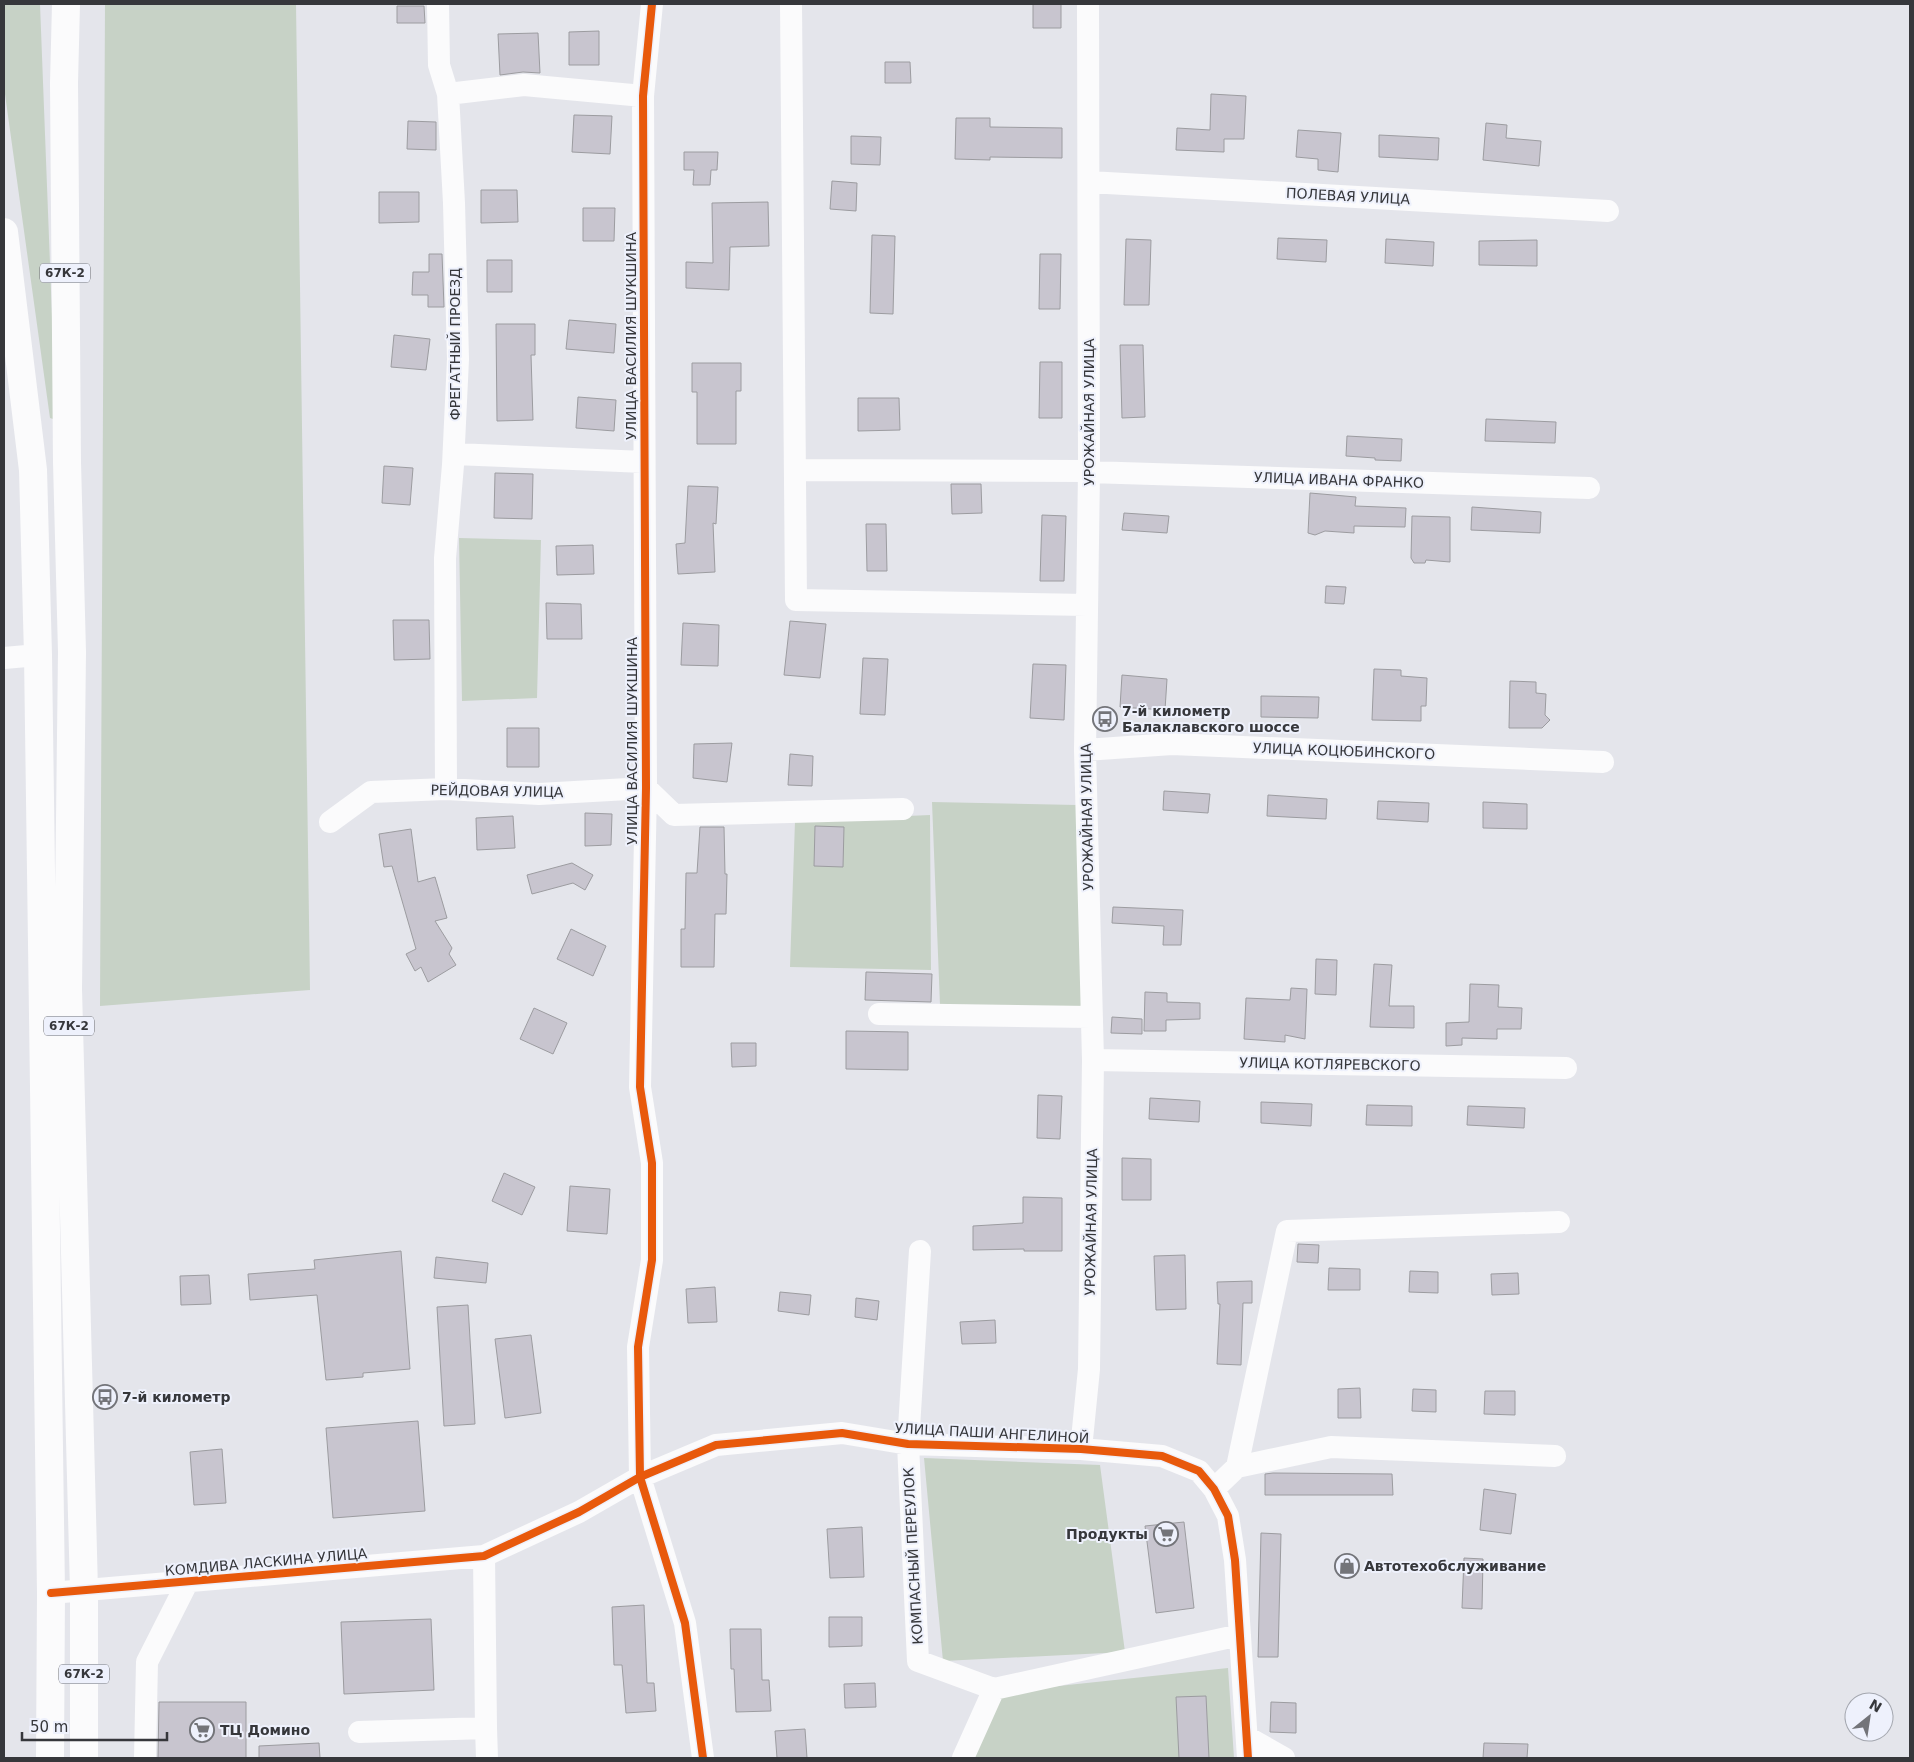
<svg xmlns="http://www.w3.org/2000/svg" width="1914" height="1762" font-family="'DejaVu Sans',sans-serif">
<rect width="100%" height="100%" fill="#e4e5eb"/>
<path fill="#c7d2c6" d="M4 4H40L56 420 50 418 4 87Z
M105 4H296L310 990 100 1006Z
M459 538 541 540 537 698 462 701Z
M932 802 1077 805 1084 1011 940 1005Z
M930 815 931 970 790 967 795 821Z
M924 1458 1100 1465 1125 1652 943 1661Z
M1228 1668 1234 1758H973L1001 1692Z"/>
<path fill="#c8c5cf" stroke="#9c9ca0" d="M1033 4H1061V28H1033Z
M397 6H424L425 23H397Z
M599 31V65H569V32Z
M538 33 540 73 523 72 500 75 498 34Z
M885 62H910L911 83H885Z
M1211 94 1246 96 1244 139H1224V152L1176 150 1177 128 1210 130Z
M574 115 612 116 610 154 572 152Z
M956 118H990V127L1062 128V158L990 157V160L955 159Z
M408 121 436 122V150L407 149Z
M1486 123 1507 125 1506 138 1541 141 1539 166 1483 160Z
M1298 130 1341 133 1338 172 1318 170V159L1296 157Z
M1379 135 1439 138 1438 160 1379 157Z
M851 136 881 137 880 165 851 164Z
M684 152H718L717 170H711L710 185H693L694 170H684Z
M832 181 857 183 856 211 830 209Z
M481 190H517L518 222 481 223Z
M379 192H419V222L379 223Z
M768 202 769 246 730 247 729 290 686 288V262L713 263 712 203Z
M583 208H615L614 241H583Z
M872 235 895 236 893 314 870 313Z
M1278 238 1327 240 1326 262 1277 259Z
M1126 239 1151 240 1149 305H1124Z
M1386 239 1434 242 1433 266 1385 263Z
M1537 240V266L1479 265V241Z
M429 254H442L444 307H428V295H412L413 272H429Z
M1040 254H1061L1060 309H1039Z
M487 260H512V292H487Z
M569 320 616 324 614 353 566 349Z
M496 324H535V355H531L533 420 497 421Z
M394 335 430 339 426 370 391 367Z
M1120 345H1143L1145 417 1122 418Z
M1040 362H1062V418H1039Z
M692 363H741V391H736V444H697V392H692Z
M578 397 616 400 614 431 576 428Z
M858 398H899L900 430 858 431Z
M1486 419 1556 422 1555 443 1485 441Z
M1347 436 1402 439 1401 461 1375 460V458L1346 456Z
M384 466 413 468 410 505 382 503Z
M495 473 533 474 532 519 494 518Z
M951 484H981L982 513 952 514Z
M688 486 718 487 716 524 713 523 715 572 678 574 676 544 685 543Z
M1310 493 1356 497 1355 506 1406 508 1405 527 1354 526V533L1325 531 1315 535 1308 533Z
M1472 507 1541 512 1540 533 1471 530Z
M1124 513 1169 516 1167 533 1122 530Z
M1042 515 1066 516 1064 581H1040Z
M1412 516 1450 517V562L1426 560 1425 563H1414L1411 558Z
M866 524H886L887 571H867Z
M593 545 594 574 557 575 556 546Z
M1326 586 1346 587 1344 604 1325 603Z
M546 603 581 604 582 639H547Z
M393 620H429L430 659 394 660Z
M790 621 826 624 820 678 784 675Z
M683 623 719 625 718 666 681 665Z
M863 658 888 659 885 715 860 714Z
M1033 664 1066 665 1064 720 1030 718Z
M1374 669 1401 670V676L1427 678 1426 706H1421V721L1372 720Z
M1122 675 1167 679 1165 710 1120 707Z
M1510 681 1536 682V693L1546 694 1545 715 1550 720 1542 728H1509Z
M1261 696 1319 697 1318 718 1261 717Z
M507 728H539V767H507Z
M732 743 727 782 693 778 694 744Z
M790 754 813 756 812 786 788 785Z
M1164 791 1210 794 1208 813 1163 810Z
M1268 795 1327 799 1326 819 1267 816Z
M1378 801 1429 803 1428 822 1377 819Z
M1483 802 1527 804V829L1483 828Z
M585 813 612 814 611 845 585 846Z
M513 816 515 848 477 850 476 818Z
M815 826 844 827 843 867 814 866Z
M700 827H724L725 874H727L726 914H715L714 967H681V929H685L686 873H697Z
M411 829 418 882 435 877 447 918 435 921 452 948 449 954 456 965 428 982 421 967 415 971 406 954 416 949 392 866 384 867 379 834Z
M572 863 593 875 585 890 573 883 532 894 527 875Z
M1113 907 1183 910 1181 945H1163L1164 926 1112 923Z
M571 929 606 946 593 976 557 959Z
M1316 959 1337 960 1336 995 1315 994Z
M1374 964 1392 965 1389 1006H1414V1028L1370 1027Z
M866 972 932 974 931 1002 865 1000Z
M1470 984 1499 985 1498 1007 1522 1008 1521 1029H1497V1039L1462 1038V1045L1446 1046V1023L1469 1022Z
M1291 988 1307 989 1305 1039 1285 1035V1042L1244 1039 1246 998 1290 1000Z
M1145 992 1167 993V1002L1200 1003V1019L1166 1020V1031H1144Z
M534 1008 567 1023 553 1054 520 1039Z
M1112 1017 1142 1019V1034L1111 1033Z
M846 1031 908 1032V1070L846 1069Z
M731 1043H756V1066L732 1067Z
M1038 1095 1062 1096 1060 1139 1037 1138Z
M1150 1098 1200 1101 1199 1122 1149 1119Z
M1261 1102 1312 1104 1311 1126 1261 1123Z
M1367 1105 1412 1106V1126L1366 1125Z
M1468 1106 1525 1108 1524 1128 1467 1125Z
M1122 1158 1151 1159V1200H1122Z
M504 1173 535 1187 522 1215 492 1201Z
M570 1186 610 1189 607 1234 567 1231Z
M1023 1197 1062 1198V1251H1024V1249L973 1250V1226L1023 1223Z
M1298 1244 1319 1245 1318 1263 1297 1262Z
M401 1251 410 1369 363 1373V1377L326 1380 317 1295 250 1300 248 1274 315 1269 314 1260Z
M1185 1255 1186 1309 1156 1310 1154 1256Z
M436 1257 488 1263 486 1283 434 1278Z
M1329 1268 1360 1269V1290H1328Z
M1410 1271 1438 1272V1293L1409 1292Z
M1518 1273 1519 1294 1492 1295 1491 1274Z
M209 1275 211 1304 181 1305 180 1276Z
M1252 1281V1303H1243L1241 1365 1217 1364 1220 1304H1218L1217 1282Z
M715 1287 717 1322 688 1323 686 1289Z
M780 1292 811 1295 809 1315 778 1311Z
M856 1298 879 1301 877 1320 855 1317Z
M468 1305 475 1424 444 1426 437 1307Z
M995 1320 996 1343 962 1344 960 1322Z
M531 1335 541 1413 505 1418 495 1339Z
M1360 1388 1361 1418H1338V1389Z
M1413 1389 1436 1390V1412L1412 1411Z
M1485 1391H1515V1415L1484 1414Z
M418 1421 425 1511 333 1518 326 1428Z
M222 1449 226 1503 194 1505 190 1452Z
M1273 1473 1392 1474 1393 1495H1265V1474Z
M1484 1489 1516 1494 1511 1534 1480 1530Z
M1184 1522 1194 1608 1156 1613 1145 1526Z
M862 1527 864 1577 830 1578 827 1529Z
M1261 1533 1281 1534 1278 1657H1258Z
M1464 1558 1483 1559 1482 1609 1462 1608Z
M644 1605 647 1683H654L656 1711 626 1713 622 1665H614L612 1607Z
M829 1617H862V1646L829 1647Z
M431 1619 434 1690 344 1694 341 1622Z
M730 1629H761L762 1680H769L771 1711 736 1712 734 1669H731Z
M875 1683 876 1707 845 1708 844 1684Z
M1206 1696 1209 1758H1179L1176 1697Z
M159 1702H246V1758H158Z
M1271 1702 1296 1703V1733L1270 1732Z
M805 1729 807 1758H777L775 1731Z
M319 1743 320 1758H259V1746Z
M1484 1743 1528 1744 1527 1758H1483Z"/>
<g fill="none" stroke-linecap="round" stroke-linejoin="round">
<path stroke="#fbfbfc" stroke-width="22" d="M438 4 439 65 448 94
M652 4 643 96 646 788 640 1087 652 1163V1260L638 1347 640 1477 685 1623 703 1758
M791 4 796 600 1087 605
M1089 182 1608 211
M454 454 644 462
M795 470 1088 471
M1089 472 1589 488
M4 658 38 655
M1085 750 1172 744 1603 762
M446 789 445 558 453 465 458 359 454 203 448 94 524 85 643 96
M330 822 371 792 446 789 539 794 646 788 674 815 903 809
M879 1014 1091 1017
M1093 1060 1566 1068
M920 1251 908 1444 918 1661 994 1689 963 1758
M1081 1449 1089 1369 1093 1060 1085 750 1089 472 1088 4
M1237 1467 1331 1447 1555 1456
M1214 1489 1237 1467 1287 1231 1559 1222
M51 1593 484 1556 579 1512 640 1477 716 1445 842 1433 908 1444 1081 1449 1162 1456 1199 1471 1214 1489 1228 1516 1235 1560 1248 1758
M994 1689 1240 1635
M486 1728 487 1758
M359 1732 486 1728 484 1556
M1247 1737 1284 1758
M145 1758 147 1662 188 1581"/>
<path stroke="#fbfbfc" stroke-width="28" d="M66 4 64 83 67 462 72 652 68 989 84 1590V1758
M4 232 33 470 38 655 51 1593 50 1758"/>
<defs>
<path id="cycleway" d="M652 4 643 96 646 788 640 1087 652 1163V1260L638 1347 640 1477 685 1623 703 1758
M51 1593 484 1556 579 1512 640 1477 716 1445 842 1433 908 1444 1081 1449 1162 1456 1199 1471 1214 1489 1228 1516 1235 1560 1248 1758"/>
</defs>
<use href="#cycleway" stroke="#eef1fc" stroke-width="11"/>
<use href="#cycleway" stroke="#e8590c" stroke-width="8"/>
</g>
<defs>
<symbol id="bus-ring" viewBox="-11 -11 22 22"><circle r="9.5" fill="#eef1fc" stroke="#737479" stroke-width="1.5"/><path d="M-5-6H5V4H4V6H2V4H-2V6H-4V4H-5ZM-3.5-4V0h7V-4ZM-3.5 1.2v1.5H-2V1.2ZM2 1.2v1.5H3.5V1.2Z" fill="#737479"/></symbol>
<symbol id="supermarket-ring" viewBox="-11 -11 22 22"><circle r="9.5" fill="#eef1fc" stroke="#737479" stroke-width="1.5"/><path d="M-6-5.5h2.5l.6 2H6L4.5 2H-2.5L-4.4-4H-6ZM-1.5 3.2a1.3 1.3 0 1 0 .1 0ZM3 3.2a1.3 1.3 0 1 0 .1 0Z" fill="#737479"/></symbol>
<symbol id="shop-ring" viewBox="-11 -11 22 22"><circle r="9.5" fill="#eef1fc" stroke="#737479" stroke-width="1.5"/><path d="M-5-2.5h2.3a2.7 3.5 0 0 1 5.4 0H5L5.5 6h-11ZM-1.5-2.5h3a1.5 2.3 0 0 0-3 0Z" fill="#737479"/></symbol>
</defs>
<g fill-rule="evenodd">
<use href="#bus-ring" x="1091" y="705" width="28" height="28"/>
<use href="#bus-ring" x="91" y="1383" width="28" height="28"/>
<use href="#supermarket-ring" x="1152" y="1520" width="28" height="28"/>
<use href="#shop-ring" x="1333" y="1552" width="28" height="28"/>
<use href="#supermarket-ring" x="188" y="1716" width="28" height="28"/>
</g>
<g text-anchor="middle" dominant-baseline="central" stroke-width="4" stroke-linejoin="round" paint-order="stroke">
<g fill="#eef1fc" stroke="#6d6f75" stroke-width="1">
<rect x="40" y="263.5" width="50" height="19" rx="4"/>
<rect x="44" y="1016.5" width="50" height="19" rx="4"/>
<rect x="59" y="1664.5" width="50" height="19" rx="4"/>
</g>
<g font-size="12" font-weight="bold" fill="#36373b">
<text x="65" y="273">67К-2</text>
<text x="69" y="1026">67К-2</text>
<text x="84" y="1674">67К-2</text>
</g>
<g font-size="14" fill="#36373b" stroke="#eef1fc">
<text transform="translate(1348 196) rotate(3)">ПОЛЕВАЯ УЛИЦА</text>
<text transform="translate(631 336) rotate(-90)">УЛИЦА ВАСИЛИЯ ШУКШИНА</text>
<text transform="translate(455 344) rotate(-90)">ФРЕГАТНЫЙ ПРОЕЗД</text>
<text transform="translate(1089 412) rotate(-90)">УРОЖАЙНАЯ УЛИЦА</text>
<text transform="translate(1339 480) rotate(2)">УЛИЦА ИВАНА ФРАНКО</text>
<text transform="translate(632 741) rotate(-90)">УЛИЦА ВАСИЛИЯ ШУКШИНА</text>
<text transform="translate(1344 751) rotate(2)">УЛИЦА КОЦЮБИНСКОГО</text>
<text transform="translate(497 791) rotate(1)">РЕЙДОВАЯ УЛИЦА</text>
<text transform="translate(1087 817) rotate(-91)">УРОЖАЙНАЯ УЛИЦА</text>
<text transform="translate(1330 1064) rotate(1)">УЛИЦА КОТЛЯРЕВСКОГО</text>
<text transform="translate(1091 1222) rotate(-89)">УРОЖАЙНАЯ УЛИЦА</text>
<text transform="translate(992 1433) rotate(3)">УЛИЦА ПАШИ АНГЕЛИНОЙ</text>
<text transform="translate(913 1556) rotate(-93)">КОМПАСНЫЙ ПЕРЕУЛОК</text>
<text transform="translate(266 1562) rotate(-5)">КОМДИВА ЛАСКИНА УЛИЦА</text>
</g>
<g font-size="14" font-weight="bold" fill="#36373b" stroke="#eef1fc" text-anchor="start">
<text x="1122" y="711">7-й километр<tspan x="1122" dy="16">Балаклавского шоссе</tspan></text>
<text x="122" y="1397">7-й километр</text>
<text x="1148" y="1534" text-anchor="end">Продукты</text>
<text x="1364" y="1566">Автотехобслуживание</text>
<text x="220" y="1730">ТЦ Домино</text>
</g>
</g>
<rect width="1914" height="1762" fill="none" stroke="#36373b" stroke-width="10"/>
<g transform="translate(1869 1717) rotate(30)"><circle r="24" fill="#eef1fc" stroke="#a4a7af"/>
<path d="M0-4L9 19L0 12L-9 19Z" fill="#737479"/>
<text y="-8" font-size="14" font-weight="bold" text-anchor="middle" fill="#36373b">N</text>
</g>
<path d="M22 1732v8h145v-8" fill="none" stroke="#36373b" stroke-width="2.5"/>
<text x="30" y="1732" font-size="15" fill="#36373b" stroke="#eef1fc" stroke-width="4" paint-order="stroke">50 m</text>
</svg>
